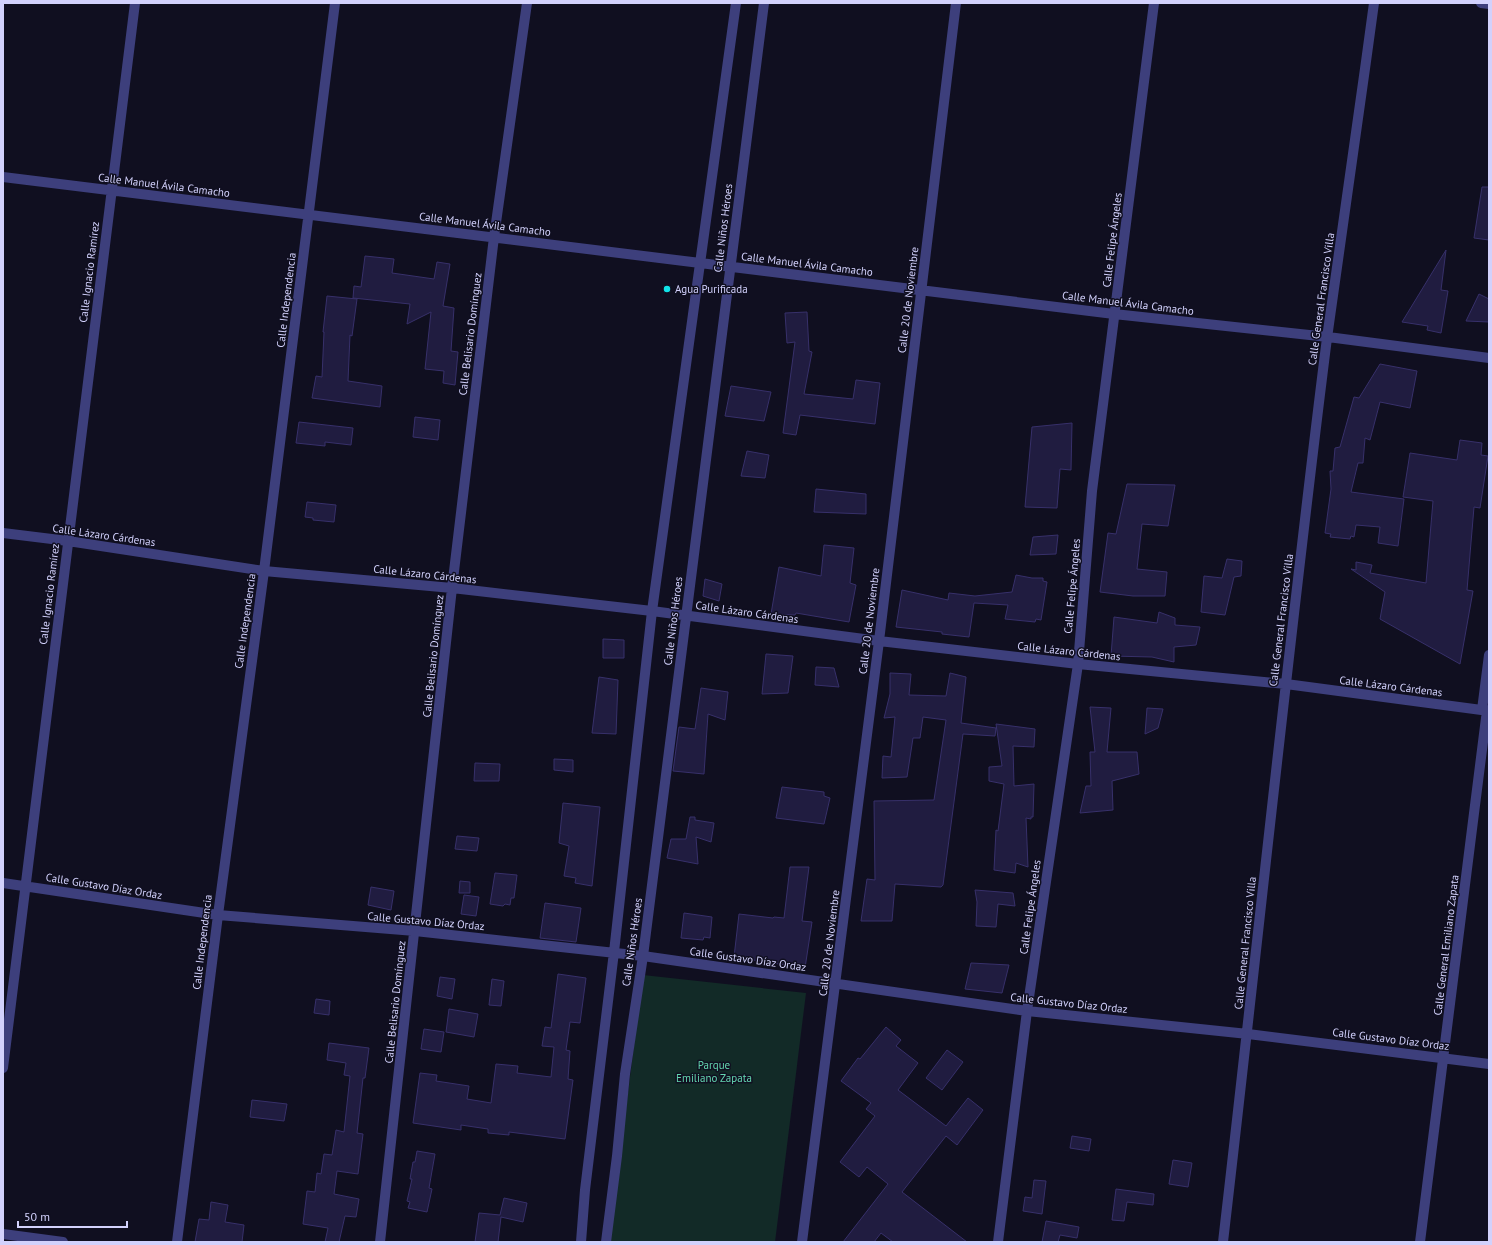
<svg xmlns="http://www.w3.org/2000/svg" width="1492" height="1245" font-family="'PT Sans',sans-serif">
<rect width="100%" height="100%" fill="#100f20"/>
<path fill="#122a27" d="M643 975 806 993 775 1242H609Z"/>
<path fill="#201c40" stroke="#37306a" d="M1482 187H1489V240L1474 238Z
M1446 250 1441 290 1448 291 1441 333 1427 330 1428 326 1402 322Z
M365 256 394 259 392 273 434 279 437 262 450 264 443 306 454 308 451 351 458 352 455 385 443 383 444 371 425 369 431 312 407 324 410 304 353 298 354 286 361 287Z
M1479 294 1489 299V322L1466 321Z
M327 296 357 299 352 336 350 335 348 381 382 386 380 407 312 398 316 376 322 377 324 332H323Z
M807 312 809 351 812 352 804 394 853 399 856 380 880 383 875 424 800 415 796 435 783 433 795 342 787 343 785 313Z
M1380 364 1417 371 1410 408 1380 402 1370 440 1365 438 1363 463H1358L1351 492 1404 499 1398 546 1378 543 1380 527 1356 525 1354 537 1351 536 1350 539 1330 537 1331 534 1325 533 1331 489 1330 471H1333L1335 448 1340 447 1354 397 1359 398Z
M731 386 771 392 764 421 725 416Z
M415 417 440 420 438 440 413 437Z
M299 422 353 428 351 445 325 442V446L296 443Z
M1072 423 1071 470 1060 469 1057 508 1025 507 1032 427Z
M1460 440 1482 443 1481 455 1488 456 1480 508 1474 507 1467 590 1473 591 1460 664 1380 619 1385 592 1351 569 1356 570V562L1372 565 1370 573 1426 583 1433 501 1403 497 1410 453 1457 460Z
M747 451 769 455 765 478 741 476Z
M1127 484 1175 485 1168 526 1142 524 1137 569 1167 572 1165 596H1133L1100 592 1108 533 1116 534Z
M816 489 866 494V514L814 512Z
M307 502 336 505 334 522 313 520V518L305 517Z
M1058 535 1056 554 1030 555 1033 537Z
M824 545 854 548 850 583 856 585 849 622 796 613 795 615 771 614 779 567 821 576Z
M1227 559 1242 561 1241 576 1234 577 1225 615 1201 612 1204 576 1222 578Z
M1016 575 1032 578H1043V581L1047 582 1041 620 1036 619 1035 622 1005 619 1008 605 974 603 969 637 942 634V632L896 627 902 590 948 600 949 593 975 596 1012 592Z
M705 579 722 584 719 601 703 596Z
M1159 612 1175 618V625L1200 627 1196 645 1174 647V662L1152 657 1111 656 1114 617 1157 623Z
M603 639 624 640V658H603Z
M766 654 793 656 788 693 762 694Z
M816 667 834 668 839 687 815 685Z
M890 673 911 674 909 695 946 696 950 673 966 677 961 723 996 728 995 736 963 734 943 885 941 887 895 884 892 921H861L867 879 875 880 874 801 934 800 946 720 923 717 920 738H913L907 777 882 778 883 756 891 757 895 717 884 718 890 694Z
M599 677 618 680 616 734 592 733Z
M701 688 728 692 725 720 708 714 704 774 673 771 679 727 695 729Z
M1090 707 1111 708 1107 752H1137L1139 774 1112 781 1113 810 1080 813 1086 786H1091L1090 752H1095Z
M1147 708 1163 709 1158 728 1145 734Z
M996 724 1035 729 1034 747 1013 746 1014 786 1034 784 1033 817H1031V819L1026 818 1028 867 1016 863 1015 873 994 870 996 830 998 831 1004 784 989 781V767L1002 766Z
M554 759 573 760V772L554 770Z
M475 763 500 764 499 781H474Z
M782 787 824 792V796L830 798 824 824 776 818Z
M563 803 600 807 592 886 575 883 576 878 564 876 569 846 559 843Z
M690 817H695V820L714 823 711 842 696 837 698 864 667 858 671 839H686Z
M457 836 479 838 477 851 455 849Z
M790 867H809L802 921 812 922 805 968 734 957 739 914 773 918 774 917 784 918Z
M495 873 517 875 514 898H511L510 905 505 904 503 906 490 904Z
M460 881 470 882V893H459Z
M371 887 394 891 391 910 368 905Z
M975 890 1013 893 1015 906 998 904 996 927 976 926 977 902Z
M464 895 479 897 476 916 461 914Z
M545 903 581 908 576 942 540 938Z
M684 913 712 917 710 938 704 937 703 940 681 938Z
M971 963 1009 965 1002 993 965 989Z
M558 974 586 978 580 1023 570 1022 566 1050 570 1051 568 1079 573 1080 565 1139 509 1132V1135L488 1133V1129L461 1125V1130L413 1123 420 1073 437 1075 436 1081 469 1086 467 1099 491 1103 496 1064 518 1066 517 1073 551 1077 554 1047 542 1046 545 1027 551 1028Z
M440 977 455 979 452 999 437 996Z
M492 979 504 981 501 1006 489 1005Z
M316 999 330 1001 329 1015 314 1013Z
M449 1009 478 1014 474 1037 446 1032Z
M886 1027 901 1040 896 1046 918 1063 898 1090 946 1126 968 1098 983 1110 957 1145 946 1136 902 1192 967 1242H893L881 1233 874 1242H843L888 1184 867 1167 859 1177 840 1162 875 1116 866 1109 871 1103 841 1081 858 1058 860 1059Z
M424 1029 444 1032 441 1052 421 1049Z
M329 1043 369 1048 365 1078H363L357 1133 363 1134 358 1174 337 1171 334 1194 359 1199 356 1217 345 1216 339 1242H325L328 1228 303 1224 307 1191 315 1192 317 1173 321 1174 324 1154 332 1155 336 1130 344 1132 350 1076 344 1075 346 1063 327 1060Z
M947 1050 963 1062 942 1090 926 1078Z
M252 1100 287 1104 284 1121 250 1117Z
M1072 1136 1091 1139 1089 1151 1070 1148Z
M417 1151 435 1154 429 1188 432 1189 427 1212 408 1208 410 1202 407 1201 412 1179H410L413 1162H415Z
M1173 1160 1192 1163 1188 1187 1169 1184Z
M1034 1180 1046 1181 1042 1214 1023 1211 1025 1197 1032 1198Z
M1116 1189 1154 1194 1153 1205 1127 1202 1124 1221 1112 1220Z
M504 1198 527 1203 523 1222 501 1217 498 1242H475L479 1213 500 1215Z
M211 1202 228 1205 225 1222 244 1225 242 1242H195L199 1219 209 1220Z
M1046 1221 1079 1227 1077 1238 1060 1235 1058 1242H1042Z"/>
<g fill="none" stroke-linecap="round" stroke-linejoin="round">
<path stroke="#3d3f7c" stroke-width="10" d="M1481 3 1489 4
M3 177 1114 314 1328 337 1489 358
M3 533 68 541 264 571 452 588 652 611 879 641 1078 664 1286 684 1489 711
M3 883 218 915 415 931 643 956 1027 1011 1248 1034 1489 1064
M3 1068 135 3
M3 1234 63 1242
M177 1242 218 915 264 571 335 3
M380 1242 452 588 494 237 527 3
M581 1242 585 1190 614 952 652 611 736 3
M606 1242 617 1156 625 1074 643 956 764 3
M802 1242 879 641 956 3
M998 1242 1027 1011 1078 664 1092 491 1154 3
M1223 1242C1258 941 1289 639 1327 338 1342 227 1359 115 1374 3
M1420 1242 1487 710H1482L1489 655"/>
</g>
<circle fill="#11e3e8" stroke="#100f20" stroke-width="1.5" cx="667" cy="289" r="4"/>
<g text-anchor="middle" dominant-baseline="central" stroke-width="3" stroke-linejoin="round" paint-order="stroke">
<g font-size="11" fill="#d2d1fc" stroke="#100f20">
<text transform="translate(164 185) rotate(7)">Calle Manuel Ávila Camacho</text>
<text transform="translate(485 224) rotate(7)">Calle Manuel Ávila Camacho</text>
<text transform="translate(723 228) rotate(-83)">Calle Niños Héroes</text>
<text transform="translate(1112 240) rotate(-83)">Calle Felipe Ángeles</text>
<text transform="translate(807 264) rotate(7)">Calle Manuel Ávila Camacho</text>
<text transform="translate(89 272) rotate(-83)">Calle Ignacio Ramírez</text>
<text transform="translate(1321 299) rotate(-82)">Calle General Francisco Villa</text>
<text transform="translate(286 300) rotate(-83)">Calle Independencia</text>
<text transform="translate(908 300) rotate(-83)">Calle 20 de Noviembre</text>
<text transform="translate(1128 303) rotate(7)">Calle Manuel Ávila Camacho</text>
<text transform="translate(470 334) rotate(-83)">Calle Belisario Domínguez</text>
<text transform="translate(104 535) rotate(8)">Calle Lázaro Cárdenas</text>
<text transform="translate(425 574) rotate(6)">Calle Lázaro Cárdenas</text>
<text transform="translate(1072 586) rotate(-85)">Calle Felipe Ángeles</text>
<text transform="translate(49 594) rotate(-83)">Calle Ignacio Ramírez</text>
<text transform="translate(747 612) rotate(8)">Calle Lázaro Cárdenas</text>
<text transform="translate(1281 620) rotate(-83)">Calle General Francisco Villa</text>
<text transform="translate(245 621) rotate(-82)">Calle Independencia</text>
<text transform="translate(673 621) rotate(-83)">Calle Niños Héroes</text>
<text transform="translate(869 621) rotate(-83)">Calle 20 de Noviembre</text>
<text transform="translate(1069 651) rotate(6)">Calle Lázaro Cárdenas</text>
<text transform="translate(433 656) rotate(-84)">Calle Belisario Domínguez</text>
<text transform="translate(1391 686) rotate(7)">Calle Lázaro Cárdenas</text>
<text transform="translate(104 886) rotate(9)">Calle Gustavo Díaz Ordaz</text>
<text transform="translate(1030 907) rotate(-82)">Calle Felipe Ángeles</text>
<text transform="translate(426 921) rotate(5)">Calle Gustavo Díaz Ordaz</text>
<text transform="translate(202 942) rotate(-83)">Calle Independencia</text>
<text transform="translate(632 942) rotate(-82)">Calle Niños Héroes</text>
<text transform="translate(829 943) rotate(-83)">Calle 20 de Noviembre</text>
<text transform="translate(1245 943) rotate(-84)">Calle General Francisco Villa</text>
<text transform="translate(1446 945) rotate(-83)">Calle General Emiliano Zapata</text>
<text transform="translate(748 959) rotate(8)">Calle Gustavo Díaz Ordaz</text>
<text transform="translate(395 1002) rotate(-84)">Calle Belisario Domínguez</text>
<text transform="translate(1069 1003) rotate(6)">Calle Gustavo Díaz Ordaz</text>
<text transform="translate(1391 1039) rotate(7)">Calle Gustavo Díaz Ordaz</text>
</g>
<g font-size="11" fill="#d2d1fc" stroke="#100f20" text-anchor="start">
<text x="675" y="289">Agua Purificada</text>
</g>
<g font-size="11" fill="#63d6b0" stroke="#100f20">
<text x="714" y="1065">Parque<tspan x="714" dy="13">Emiliano Zapata</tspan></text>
</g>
</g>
<rect width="1492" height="1245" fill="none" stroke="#d2d1fc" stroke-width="8"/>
<path d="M18 1221v6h109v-6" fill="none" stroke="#d2d1fc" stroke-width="2"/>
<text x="24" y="1221" font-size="12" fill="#d2d1fc" stroke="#100f20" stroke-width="3" paint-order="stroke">50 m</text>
</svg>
